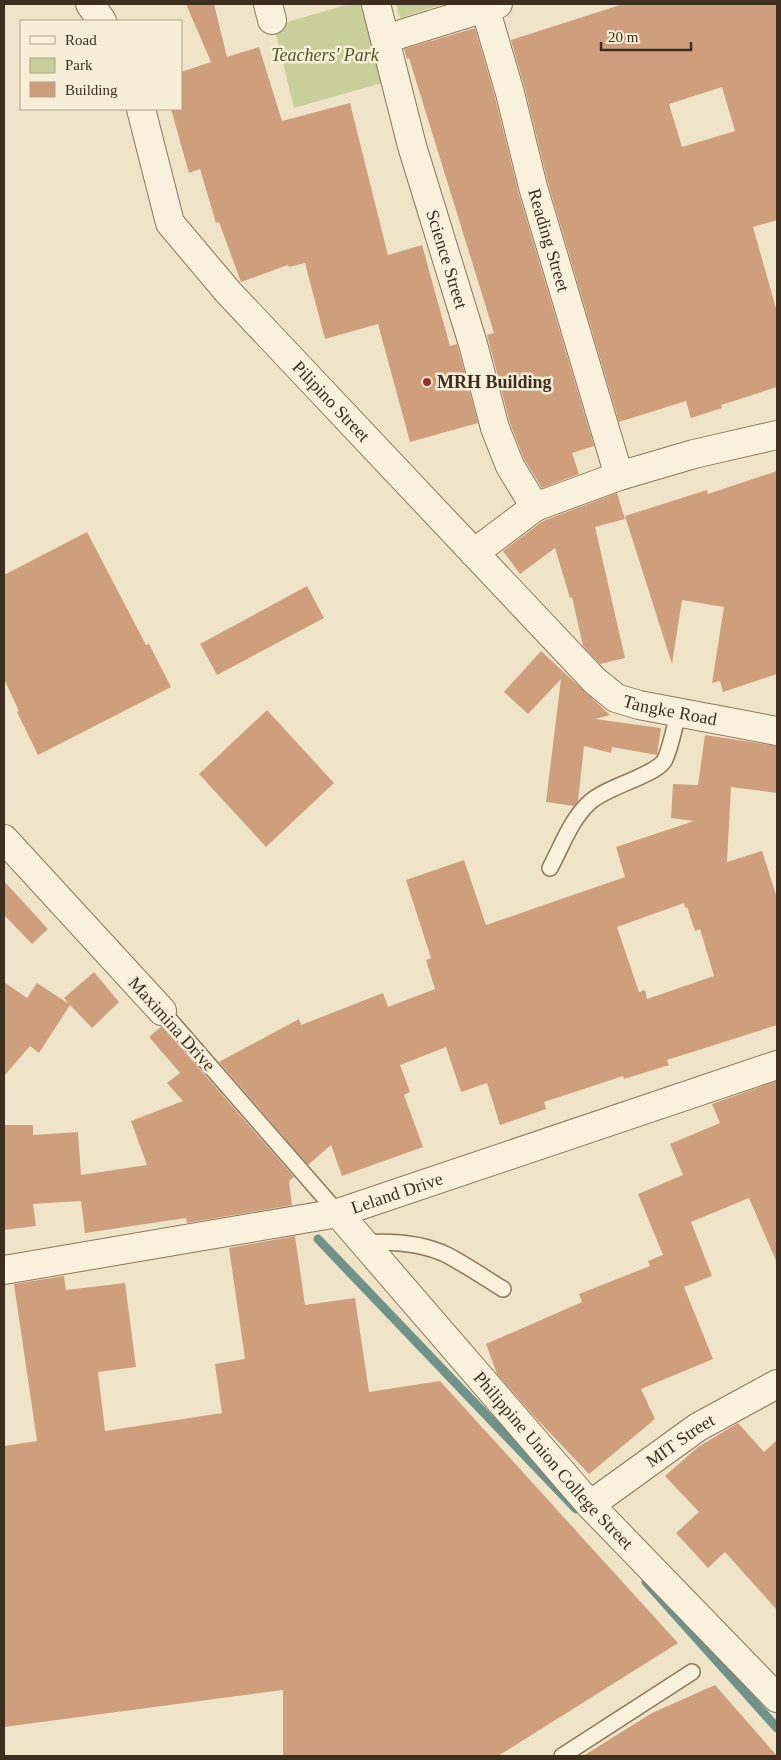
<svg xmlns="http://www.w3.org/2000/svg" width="781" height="1760" font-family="Georgia,serif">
<rect width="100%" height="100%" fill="#f0e4c8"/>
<path fill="#c9cf9b" d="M349 4H370L389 81 294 108 274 26Z
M396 4H444L400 18Z"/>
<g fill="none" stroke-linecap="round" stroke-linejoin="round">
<path stroke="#6f938a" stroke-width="9" d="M318 1239 576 1509
M646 1582 777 1728"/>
</g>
<path fill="#cf9f7d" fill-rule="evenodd" d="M186 4H214L227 57 259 47 282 121 350 103 388 255 422 245 450 346 457 344 478 423 410 442 378 324 325 339 305 263 289 267 288 265 241 282 219 222 216 223 200 169 189 173 171 109H181V72L211 62Z
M623 4H777V220L753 227 777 312V387L721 405 722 408 691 418 686 401 619 422 548 183 525 89 511 40ZM722 87 735 131 682 147 669 104Z
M475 28 495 97 518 191 594 446 572 453 579 474 542 488 524 459 510 423 487 335 494 333 409 58 407 59 404 49Z
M777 471V674L723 692 720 681 712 683 724 607 682 600 672 664 625 516 707 490 708 494Z
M617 493 625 519 595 527 625 658 600 664 583 646 572 597 570 598 555 548 520 574 503 551 543 521Z
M87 532 146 645 149 644 171 687 38 755 17 712 19 711 4 679V575Z
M307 586 324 618 217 675 200 644Z
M541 651 610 715 595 719 661 728 657 755 612 747 611 753 584 746 578 801 574 806 546 802 561 679 528 714 504 692Z
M267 710 334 783 266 847 199 774Z
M705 735 777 746V793L731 787 727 862 762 851 777 898V1025L667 1060 669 1065 624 1079 623 1076 544 1102 546 1109 500 1125 487 1083 461 1092 446 1047 400 1065 410 1092 404 1095 423 1147 342 1176 331 1145 308 1165 219 1062 299 1019 301 1025 383 993 388 1007 435 989 426 960 431 958 406 880 464 860 486 925 625 877 616 847 694 821 671 818 673 784 698 785ZM684 903 685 908 687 907 695 931 700 929 714 976 647 999 645 990 639 992 617 927Z
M4 881 48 929 32 944 4 915Z
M94 972 119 1002 92 1028 70 1005 39 1053 30 1046 4 1076V982L27 998 37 983 69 1004 64 998Z
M162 1026 294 1177 289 1181 292 1205 187 1223 186 1218 85 1233 81 1201 33 1204 36 1226 4 1230V1125H33V1135L78 1132 81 1175 147 1165 131 1121 183 1101 167 1083 180 1073 149 1037Z
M777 1081V1263L749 1198 691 1222 712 1276 684 1287 713 1359 641 1389 655 1419 589 1474 533 1415 497 1374 486 1344 582 1302 579 1294 650 1266 648 1261 663 1255 638 1194 683 1175 670 1144 720 1123 712 1104Z
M295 1236 305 1305 355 1298 369 1392 440 1381 678 1643 498 1756H283V1690L4 1727V1446L37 1441 14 1284 64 1276 66 1290 125 1283 136 1367 98 1372 105 1431 222 1413 215 1364 245 1359 229 1248Z
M738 1423 764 1452 777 1440V1610L725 1552 708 1568 676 1533 699 1512 665 1476 698 1447Z
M715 1685 777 1756H583L652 1713Z"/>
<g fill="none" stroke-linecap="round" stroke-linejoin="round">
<defs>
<path id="service" d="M550 868C562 846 571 819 590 802 608 786 654 776 664 761 670 751 675 725 678 713
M162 1011 338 1213
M363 1243C390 1241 422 1243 447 1255 466 1265 485 1278 503 1289
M562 1756 692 1672"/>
<g id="minor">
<path d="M90 4 102 21"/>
<path d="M268 4 272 20"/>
<path id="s1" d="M376 4 412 146 473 344 495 428 510 466 535 507"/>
<path id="s2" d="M484 4 510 93 533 187 619 476"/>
<path d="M385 39 498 4"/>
<path id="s3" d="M141 109 170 223 229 293 595 681 616 698 639 705 777 731"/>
<path d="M474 553 535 507 619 476 694 454 777 435"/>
<path d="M4 839 162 1011"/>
<path id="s4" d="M338 1213 590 1505 777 1698"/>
<path id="s5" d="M4 1270 338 1213 777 1065"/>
<path id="s6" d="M590 1505 698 1427 777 1384"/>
</g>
</defs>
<use href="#service" stroke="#8d765c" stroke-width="18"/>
<use href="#minor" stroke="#8d765c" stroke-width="30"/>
<use href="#service" stroke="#faf1dc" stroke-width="15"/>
<use href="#minor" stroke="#faf1dc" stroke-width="28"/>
</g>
<circle fill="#9e2a2b" stroke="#f7eed8" stroke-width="2" cx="427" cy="382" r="5"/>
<g text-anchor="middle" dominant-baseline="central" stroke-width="5" stroke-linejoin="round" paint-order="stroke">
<g font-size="18" font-style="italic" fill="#4d5a26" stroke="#f7eed8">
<text x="325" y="55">Teachers' Park</text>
</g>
<g font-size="18" fill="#3d2e20" stroke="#f7eed8">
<text stroke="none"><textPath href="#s2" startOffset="245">Reading Street</textPath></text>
<text stroke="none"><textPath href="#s1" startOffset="265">Science Street</textPath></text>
<text stroke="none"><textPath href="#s3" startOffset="358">Pilipino Street</textPath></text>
<text stroke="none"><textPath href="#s3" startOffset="825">Tangke Road</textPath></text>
<text transform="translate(172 1024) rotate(48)">Maximina Drive</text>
<text stroke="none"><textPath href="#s5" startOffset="401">Leland Drive</textPath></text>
<text stroke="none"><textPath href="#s6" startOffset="111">MIT Street</textPath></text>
<text stroke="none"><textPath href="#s4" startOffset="328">Philippine Union College Street</textPath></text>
</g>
<g font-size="18" font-weight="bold" fill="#3d2e20" stroke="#f7eed8" text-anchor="start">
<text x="437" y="382">MRH Building</text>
</g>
</g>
<rect width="781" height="1760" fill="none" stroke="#3d2e20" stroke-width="10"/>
<rect x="20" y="20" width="162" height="90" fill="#f7eed8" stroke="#ada18e"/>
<rect x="30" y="36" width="25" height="8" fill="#faf1dc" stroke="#ada18e"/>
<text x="65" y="45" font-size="15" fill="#3d2e20">Road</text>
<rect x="30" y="58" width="25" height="15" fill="#c9cf9b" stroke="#ada18e"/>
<text x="65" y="70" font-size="15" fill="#3d2e20">Park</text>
<rect x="30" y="82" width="25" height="15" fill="#cf9f7d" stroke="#ada18e"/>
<text x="65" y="95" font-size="15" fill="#3d2e20">Building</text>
<path d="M601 42v8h90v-8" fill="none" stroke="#3d2e20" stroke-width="2.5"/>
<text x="608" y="42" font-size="15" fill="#3d2e20" stroke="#f7eed8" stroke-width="4" paint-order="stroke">20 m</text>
</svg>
